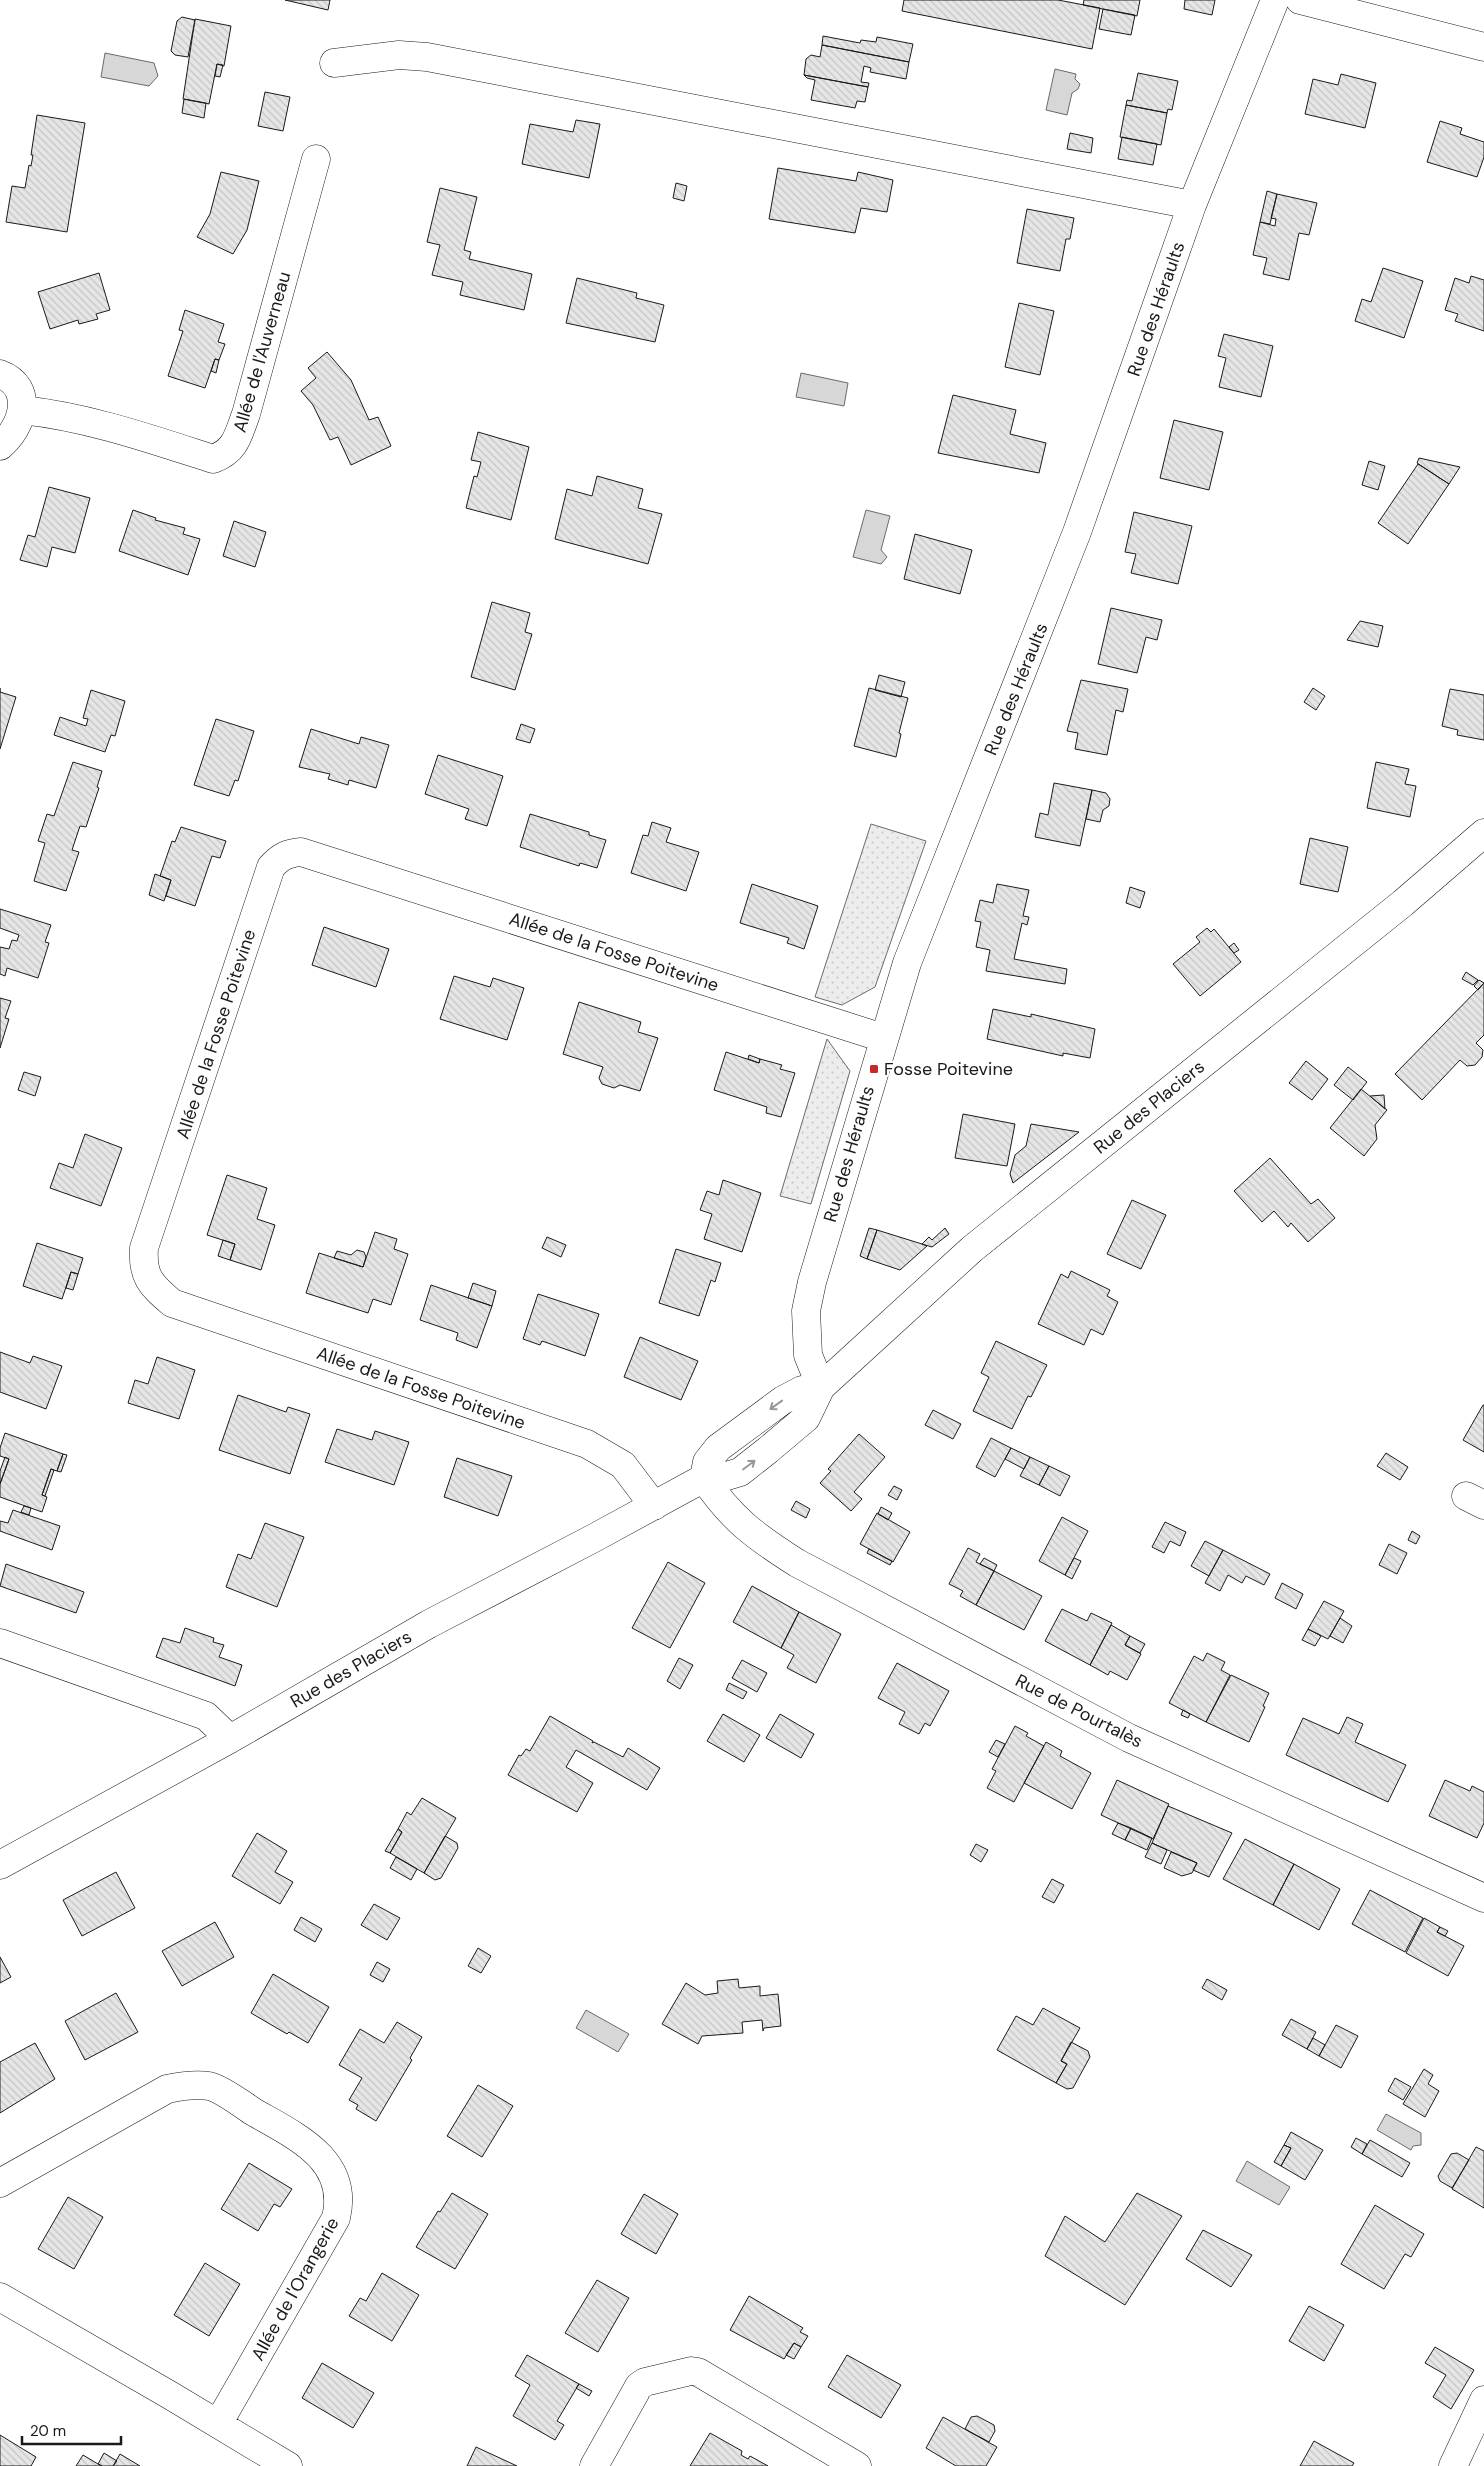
<svg xmlns="http://www.w3.org/2000/svg" width="1484" height="2466" font-family="'DM Sans',sans-serif">
<defs>
<pattern id="grass-dots" width="8" height="8" patternUnits="userSpaceOnUse" patternTransform="scale(1.25)"><rect width="8" height="8" fill="#ededed"/><path d="M2 2h.1M6 6h.1" fill="none" stroke="#cbcbcb" stroke-width="1.8" stroke-linecap="round"/></pattern>
<pattern id="building-back-hatch" width="6" height="6" patternUnits="userSpaceOnUse" patternTransform="scale(1.25)"><rect width="6" height="6" fill="#e6e6e6"/><path d="M-1 5l2 2M0 0l6 6M5-1l2 2" fill="none" stroke="#c5c5c5"/></pattern>
</defs>
<rect width="100%" height="100%" fill="#fff"/>
<path fill="url(#grass-dots)" stroke="#6a6a6a" d="M871 824 926 841 875 987 842 1005 815 997Z
M827 1039 850 1071 811 1204 780 1196Z"/>
<path fill="#d7d7d7" stroke="#6a6a6a" d="M105 53 154 63 158 76 149 86 101 77Z
M1055 69 1076 74 1075 79 1080 84 1078 89 1072 93 1067 115 1046 110Z
M801 373 848 383 844 406 796 397Z
M866 510 890 516 881 550 887 557 881 564 853 557Z
M586 2010 629 2034 618 2052 576 2028Z
M1386 2114 1421 2133V2145L1413 2146 1411 2150 1377 2130Z
M1247 2161 1290 2187 1279 2205 1236 2181Z"/>
<path fill="url(#building-back-hatch)" stroke="#1a1a1a" d="M285 0H330L328 10Z
M904 0H1058L1100 8 1092 49 902 11Z
M1084 0H1140L1137 16 1083 5Z
M1215 0 1212 15 1184 9 1185 0Z
M1103 9 1135 15 1131 35 1099 29Z
M182 17 195 20 188 57 175 55 171 51 177 21Z
M195 19 231 26 224 66 217 64 209 104 183 99Z
M823 36 860 43 861 40 876 42 877 37 913 44 909 62 822 45Z
M822 45 909 62 906 79 870 72 871 68 864 66 861 82 869 83 868 87 804 75 806 59 811 55 820 57Z
M217 64 223 65 220 77 215 76Z
M1138 73 1178 81 1172 110 1168 109 1167 113 1126 105 1127 100 1132 101Z
M1341 74 1376 83 1365 128 1305 114 1313 79 1338 85Z
M804 75 868 87 865 102 857 101 855 108 811 100 815 80 807 78Z
M265 92 290 97 283 131 258 126Z
M184 99 206 103 204 118 182 113Z
M1126 105 1167 113 1161 145 1120 137Z
M37 115 85 123 67 232 6 222 12 186 25 188 29 165 31 166 33 155H31Z
M576 120 600 124 589 178 522 164 530 124 573 132Z
M1440 121 1462 128 1460 134 1484 142V157L1477 177 1427 162Z
M1070 133 1093 138 1091 153 1067 149Z
M1122 137 1157 144 1153 165 1118 159Z
M778 168 856 181 858 172 893 180 887 212 861 208 855 233 769 219Z
M221 172 259 181 247 230 233 254 197 237 210 214Z
M676 183 687 186 684 201 673 198Z
M440 188 477 197 464 250 471 252 469 259 532 274 524 310 460 295 463 282 432 275 440 245 427 242Z
M1267 191 1277 194 1270 224 1260 222Z
M1277 194 1317 203 1309 235 1299 233 1289 280 1263 274 1267 258 1253 255 1260 222 1275 226 1276 219 1271 218Z
M1027 209 1074 218 1070 239H1066L1060 271 1017 263Z
M1383 268 1423 281 1404 338 1355 321 1362 299 1371 302Z
M99 273 110 310 96 314 98 319 79 324 78 320 50 329 38 292Z
M1471 276 1484 280V331L1455 321 1458 314 1445 310 1455 278 1469 283Z
M577 278 637 293 636 298 664 305 655 342 566 323Z
M1019 303 1054 311 1040 375 1005 367Z
M185 310 224 324 218 342 225 344 219 360 215 359 205 388 168 376 183 331 179 330Z
M1224 334 1273 346 1261 397 1219 387 1226 358 1218 356Z
M327 352 351 380 369 420 378 417 391 446 351 465 338 437 330 440 313 405 301 391 316 378 308 368Z
M215 359 219 360 216 373 211 371Z
M953 395 1016 410 1010 434 1046 443 1039 473 938 453Z
M1174 420 1223 432 1209 490 1160 478Z
M478 432 529 447 511 520 466 508 474 476 477 477 481 462 471 460Z
M1419 458 1460 467 1449 484 1417 463Z
M1369 461 1385 466 1378 490 1362 485Z
M1418 464 1449 484 1408 544 1378 523Z
M597 476 643 489 638 508 662 514 648 564 555 539 567 489 592 496Z
M49 487 90 498 75 553 52 547 47 567 20 560 28 535 35 537Z
M133 510 156 518 155 520 185 528 183 534 200 539 188 575 119 551Z
M1134 512 1192 526 1178 584 1131 573 1136 554 1125 552Z
M234 521 266 532 255 567 223 556Z
M915 534 972 550 960 594 904 579Z
M492 602 530 613 525 632 532 634 515 690 471 677Z
M1111 608 1162 620 1157 640 1146 637 1137 673 1098 664Z
M1360 621 1383 626 1378 647 1347 640Z
M879 675 905 682 901 697 875 690Z
M1081 680 1128 689 1123 712 1116 710 1107 755 1075 749 1078 733 1067 731Z
M0 688V692L16 697 0 749Z
M869 688 908 698 899 733 901 734 896 757 854 746Z
M1313 688 1325 696 1316 710 1304 702Z
M1450 689 1484 695V740L1457 735 1458 730 1442 726Z
M91 690 125 701 115 736 111 735 105 752 54 735 60 717 86 726 88 719 83 718Z
M216 719 254 731 238 781 235 780 229 796 194 785Z
M521 724 535 729 530 743 516 739Z
M311 729 359 744 361 737 389 745 376 788 349 780 348 785 328 779 330 774 299 767Z
M438 755 503 776 487 826 465 819 469 809 425 794Z
M73 762 102 771 97 787 99 788 86 827 80 826 72 850 79 852 66 891 34 881 45 843 38 841 47 814 54 816Z
M1376 762 1409 769 1405 784 1416 786 1410 817 1367 808Z
M1054 783 1092 790 1080 846 1035 837 1040 813 1048 815Z
M1092 790 1106 793 1110 799 1109 806 1103 810 1100 822 1086 819Z
M530 814 589 832V835L606 840 597 868 580 863 579 866 520 847Z
M652 822 671 828 666 842 699 852 686 891 631 873 643 835 648 836Z
M181 827 226 841 220 858 212 856 195 906 166 896 171 880 160 876 172 841 175 842Z
M1310 838 1348 847 1338 892 1300 884Z
M155 874 171 880 164 901 149 895Z
M752 884 818 906 804 949 787 943 789 938 740 923Z
M997 884 1029 890 1023 916 1029 917 1027 925 1022 923 1014 959 1067 969 1065 984 986 971 990 950 976 947 981 922 975 921 980 900 993 903Z
M1130 887 1145 892 1140 908 1126 903Z
M0 909 51 925 45 942 49 943 38 978 7 968 5 976 0 974V947L9 949 12 940 17 941 19 935 0 928Z
M324 927 389 949 376 987 312 965Z
M1207 928 1211 932 1214 929 1241 962 1200 996 1173 964 1200 942 1196 937Z
M1234 943 1239 950 1234 953 1229 947Z
M1466 972 1478 980 1473 985 1462 979Z
M454 976 490 987 493 978 524 988 507 1040 440 1019Z
M1479 980 1484 983 1478 990 1474 986Z
M1484 983V1035L1476 1043 1483 1050 1482 1057 1475 1065 1467 1066 1460 1060 1422 1100 1395 1074Z
M0 998 11 1001 5 1018 9 1019 0 1048Z
M579 1002 641 1022 638 1032 658 1038 640 1091 620 1085 614 1088 602 1084 599 1078 603 1067 563 1054Z
M993 1009 1031 1017V1014L1095 1029 1090 1058 1063 1053V1056L987 1039Z
M726 1052 759 1063 760 1059 782 1065 780 1069 795 1073 781 1117 766 1113 767 1107 714 1090Z
M749 1055 760 1059 759 1063 748 1059Z
M1306 1061 1328 1079 1312 1100 1289 1083Z
M1348 1067 1367 1082 1353 1100 1334 1085Z
M24 1072 41 1077 35 1096 18 1090Z
M1361 1089 1387 1110 1375 1125 1377 1139 1364 1156 1330 1128Z
M1384 1095 1385 1109 1370 1096Z
M963 1114 1015 1124 1007 1166 955 1158Z
M1031 1124 1079 1132 1013 1183 1010 1174 1015 1155 1026 1146Z
M85 1134 122 1148 101 1206 50 1188 59 1163 73 1168Z
M1270 1158 1311 1204 1318 1199 1335 1218 1308 1242 1291 1223 1288 1227 1274 1211 1262 1222 1234 1191Z
M227 1175 267 1188 257 1219 275 1225 261 1270 230 1260 235 1244 207 1235Z
M723 1180 761 1193 742 1252 704 1239 712 1214 700 1210 707 1191 719 1195Z
M1132 1200 1166 1215 1141 1269 1107 1254Z
M869 1228 877 1230 867 1259 860 1256Z
M945 1228 949 1234 932 1247 922 1244 929 1237 932 1240Z
M877 1230 922 1244 927 1246 900 1270 867 1259Z
M375 1232 397 1239 394 1249 408 1254 391 1305 373 1299 368 1313 306 1293 319 1253 363 1267Z
M547 1237 566 1245 561 1257 542 1248Z
M223 1240 235 1244 230 1260 218 1256Z
M37 1243 83 1258 78 1274 71 1272 62 1299 23 1286Z
M676 1249 721 1263 715 1282 711 1280 699 1316 659 1303Z
M357 1250 364 1252 366 1257 363 1267 334 1258 337 1251 351 1255Z
M1071 1271 1110 1290 1107 1296 1118 1302 1103 1335 1091 1329 1084 1345 1038 1324 1061 1274 1068 1278Z
M71 1272 78 1274 73 1290 66 1288Z
M473 1283 496 1291 492 1306 468 1298Z
M431 1285 492 1306 477 1348 456 1340 458 1333 420 1320Z
M538 1294 599 1314 585 1356 542 1341 540 1345 523 1339Z
M640 1337 698 1361 681 1400 624 1377Z
M996 1341 1047 1365 1031 1397 1028 1396 1012 1429 973 1411 989 1377 981 1373Z
M0 1352 30 1363 33 1356 62 1366 46 1409 0 1392Z
M157 1357 195 1370 179 1419 128 1403 135 1380 148 1384Z
M238 1395 286 1412 288 1407 310 1414 290 1474 219 1450Z
M1483 1405H1484V1452L1463 1440Z
M933 1410 961 1424 953 1439 925 1425Z
M337 1429 372 1440 375 1431 409 1442 394 1485 325 1462Z
M5 1433 63 1454 57 1471 51 1469 42 1495 47 1497 42 1512 0 1497V1484L9 1459 0 1456V1448Z
M859 1434 885 1457 854 1492 862 1499 851 1511 820 1483 831 1471 828 1469Z
M991 1438 1011 1448 995 1477 976 1467Z
M1011 1448 1030 1457 1024 1469 1005 1459Z
M1386 1453 1408 1467 1400 1480 1377 1466Z
M63 1454 67 1455 61 1472 57 1471Z
M5 1457 9 1459 0 1484V1471Z
M1030 1457 1049 1466 1039 1485 1020 1476Z
M457 1458 512 1476 498 1516 444 1497Z
M1049 1466 1070 1476 1060 1496 1039 1485Z
M51 1469 54 1470 45 1496 42 1495Z
M894 1486 902 1490 897 1500 888 1495Z
M796 1501 810 1509 806 1518 791 1510Z
M24 1506 31 1508 29 1515 21 1512Z
M881 1507 892 1513 888 1520 878 1514Z
M13 1510 60 1526 52 1550 0 1531V1521L8 1523Z
M877 1513 910 1532 893 1562 860 1544Z
M1062 1517 1088 1531 1065 1575 1039 1561Z
M1165 1522 1186 1532 1180 1546 1170 1541 1164 1553 1152 1547Z
M265 1523 304 1537 277 1607 226 1587 238 1554 251 1559Z
M1412 1531 1420 1536 1416 1544 1408 1540Z
M1205 1541 1223 1550 1209 1576 1191 1566Z
M1389 1544 1407 1553 1397 1574 1379 1565Z
M968 1548 980 1554 976 1562 994 1571 976 1605 960 1596 963 1591 949 1584Z
M869 1549 892 1561 890 1565 867 1553Z
M1223 1550 1270 1574 1264 1585 1246 1576 1242 1583 1228 1575 1220 1591 1205 1583Z
M984 1558 997 1565 994 1571 980 1564Z
M1074 1558 1081 1561 1072 1579 1065 1575Z
M668 1562 705 1583 670 1648 632 1628Z
M6 1564 84 1592 76 1613 0 1586Z
M994 1571 1042 1596 1024 1630 976 1605Z
M1282 1583 1303 1594 1296 1609 1275 1598Z
M752 1586 799 1612 781 1648 733 1622Z
M1324 1601 1344 1611 1328 1639 1308 1629Z
M1062 1609 1087 1621 1091 1613 1112 1623 1090 1665 1045 1641Z
M799 1612 841 1634 816 1683 787 1668 794 1655 781 1648Z
M1340 1618 1352 1626 1343 1643 1330 1636Z
M1111 1625 1130 1636 1125 1645 1141 1654 1127 1680 1110 1671 1108 1675 1090 1665Z
M185 1628 214 1638 213 1642 224 1645 219 1657 242 1665 235 1686 156 1657 163 1638 180 1643Z
M1308 1629 1321 1636 1315 1646 1302 1640Z
M1130 1636 1145 1644 1140 1653 1125 1645Z
M1207 1653 1225 1662 1221 1670 1230 1675 1206 1722 1169 1703 1194 1656 1203 1661Z
M679 1658 693 1665 680 1689 667 1681Z
M742 1660 767 1673 757 1692 732 1678Z
M897 1663 949 1691 930 1726 925 1723 919 1734 899 1724 905 1712 878 1698Z
M1231 1675 1269 1693 1263 1706 1265 1707 1249 1742 1206 1722Z
M729 1683 747 1692 743 1699 726 1690Z
M1183 1710 1190 1714 1188 1718 1181 1715Z
M723 1714 760 1735 744 1762 707 1741Z
M780 1714 814 1734 801 1758 766 1738Z
M550 1716 593 1741 592 1743 594 1742 623 1757 628 1748 660 1768 647 1790 576 1750 566 1767 593 1783 577 1812 508 1775 519 1755 521 1756 526 1749 530 1751Z
M1347 1717 1363 1724 1355 1742 1406 1765 1388 1802 1286 1755 1303 1718 1339 1734Z
M1015 1726 1028 1733 1026 1736 1044 1746 1014 1802 987 1788 996 1771 992 1769Z
M996 1740 1005 1744 998 1757 989 1752Z
M1046 1742 1062 1751 1060 1756 1091 1773 1072 1809 1024 1783Z
M1117 1780 1169 1804 1153 1839 1101 1815Z
M1445 1780 1470 1791 1472 1786 1484 1792V1823L1477 1838 1429 1816Z
M422 1798 456 1818 424 1873 390 1853 402 1832 398 1829 407 1812 411 1815Z
M1168 1806 1232 1833 1209 1877 1193 1870 1197 1863 1152 1843Z
M1118 1823 1131 1828 1125 1840 1112 1834Z
M1131 1828 1152 1838 1147 1850 1125 1840Z
M398 1829 402 1832 390 1853 385 1851Z
M257 1833 287 1851 275 1872 293 1882 280 1904 232 1876Z
M445 1836 457 1843 458 1848 441 1878 435 1880 424 1873Z
M1245 1839 1294 1864 1273 1905 1223 1879Z
M1152 1843 1167 1850 1161 1864 1145 1857Z
M976 1844 988 1850 981 1862 970 1855Z
M1171 1852 1197 1863 1192 1873 1182 1876 1164 1868Z
M396 1857 417 1869 411 1880 390 1868Z
M1294 1864 1340 1889 1319 1930 1273 1905Z
M116 1872 135 1908 82 1936 63 1900Z
M1052 1879 1064 1885 1054 1903 1042 1897Z
M1370 1890 1423 1918 1405 1952 1352 1924Z
M374 1904 400 1918 387 1940 361 1925Z
M301 1917 322 1929 315 1942 294 1930Z
M1424 1918 1440 1927 1437 1932 1464 1946 1448 1976 1406 1953Z
M215 1922 234 1957 182 1986 162 1951Z
M1440 1927 1448 1931 1445 1936 1437 1932Z
M478 1948 491 1956 481 1973 468 1966Z
M0 1957 11 1977 0 1983Z
M377 1962 390 1969 383 1982 370 1975Z
M273 1974 329 2007 308 2043 289 2032 287 2034 251 2013Z
M738 1979 739 1988 760 1986V1996L778 1994 781 2026 764 2028 763 2031 762 2020 742 2022 743 2033 702 2036 698 2044 662 2024 686 1983 705 1995 718 1993 717 1981Z
M1207 1979 1227 1990 1222 2000 1202 1988Z
M116 1993 138 2032 85 2060 65 2021Z
M1043 2008 1080 2028 1061 2061 1067 2064 1056 2083 997 2050 1016 2016 1033 2025Z
M1291 2019 1316 2032 1307 2049 1282 2035Z
M397 2022 422 2037 410 2058 412 2060 376 2121 356 2109 358 2105 349 2100 362 2078 339 2065 360 2029 384 2043Z
M1336 2025 1358 2036 1341 2068 1319 2056Z
M1313 2038 1325 2045 1319 2056 1307 2049Z
M1071 2042 1088 2051 1090 2057 1073 2088 1067 2089 1056 2083 1067 2064 1061 2061Z
M35 2043 55 2079 0 2113V2062Z
M1424 2069 1433 2075 1428 2084 1439 2091 1425 2117 1403 2104Z
M1395 2078 1411 2087 1403 2100 1388 2091Z
M478 2085 513 2106 482 2157 447 2136Z
M1291 2132 1323 2150 1305 2180 1281 2166 1291 2148 1284 2145Z
M1356 2138 1367 2144 1362 2154 1351 2147Z
M1370 2140 1410 2163 1402 2177 1362 2154Z
M1284 2145 1291 2148 1281 2166 1274 2162Z
M1476 2147 1484 2151V2208L1452 2189Z
M1457 2153 1469 2160 1452 2188 1440 2181 1438 2176 1451 2154Z
M249 2163 292 2189 280 2207 274 2204 258 2231 221 2209Z
M452 2193 488 2214 455 2269 416 2247 438 2211 440 2212Z
M1137 2193 1182 2216 1125 2305 1045 2256 1065 2216 1105 2242Z
M644 2194 678 2214 656 2254 621 2234Z
M68 2197 103 2217 74 2269 38 2249Z
M1375 2205 1424 2234 1411 2257 1405 2254 1384 2289 1341 2264Z
M1203 2230 1252 2255 1231 2287 1186 2259Z
M205 2263 240 2284 209 2336 174 2315Z
M382 2273 419 2295 392 2341 349 2316 360 2298 366 2301Z
M597 2280 629 2298 598 2352 565 2333Z
M749 2296 803 2328 800 2332 808 2336 801 2347 794 2343 784 2359 730 2330Z
M1309 2306 1344 2325 1324 2361 1289 2341Z
M794 2343 801 2347 794 2359 786 2355Z
M1435 2347 1474 2370 1451 2409 1433 2397 1446 2375 1425 2363Z
M527 2355 579 2384 557 2421 564 2425 555 2440 513 2416 530 2385 515 2376Z
M847 2355 901 2385 881 2418 828 2387Z
M322 2363 374 2393 353 2428 302 2398Z
M579 2384 592 2391 589 2396 576 2388Z
M977 2416 994 2425 995 2431 989 2442 965 2429 971 2417Z
M943 2417 997 2447 986 2466H956L926 2448Z
M710 2433 742 2451 741 2455 748 2459 750 2456 768 2466H690Z
M0 2435 36 2457 31 2466H0Z
M1314 2441 1354 2463 1352 2466H1300Z
M476 2447 517 2466H467Z
M104 2453 117 2461 113 2466H102L98 2464Z
M120 2454 140 2466H113Z
M83 2455 98 2464 102 2466H76Z"/>
<g fill="none" stroke-linecap="round" stroke-linejoin="round">
<defs>
<path id="minor" d="M1300 0 1484 47
M334 63 399 55 427 57 1192 205
M0 374C35 387 23 427 0 446
M22 410C88 417 151 439 213 459 236 451 238 435 246 414L316 159
M821 1387 808 1355 806 1311 812 1282 907 963 1077 532 1192 205 1275 0
M704 1478C731 1519 756 1537 797 1563L1129 1738 1484 1898
M704 1478 707 1462 718 1448 783 1400 802 1390 821 1387
M1466 1496 1484 1505
M654 1506 623 1465 587 1444 172 1303C151 1285 142 1277 144 1248L271 867C280 857 287 853 301 852L883 1038
M0 1643 206 1716 230 1739
M0 1865 230 1739 429 1624 594 1538 704 1478H720L740 1472 768 1450 806 1418 821 1387 972 1249 1403 903 1484 833
M0 2183 167 2089C181 2086 195 2084 209 2086 220 2088 242 2104 252 2111 295 2136 350 2159 336 2218L218 2424
M0 2297 168 2394 288 2466
M594 2466 639 2386 645 2382 691 2371 698 2372 857 2466
M1453 2466 1484 2400"/>
</defs>
<use href="#minor" stroke="#1a1a1a" stroke-width="29"/>
<use href="#minor" stroke="#fff" stroke-width="28"/>
</g>
<defs><path id="oneway-shaft" d="M-6 0H5M1.5-3L5.5 0L1.5 3" fill="none" stroke-width="1.6" stroke-linecap="round" stroke-linejoin="round" transform="scale(1.25)"/></defs>
<g stroke="#989898">
<use href="#oneway-shaft" transform="translate(776 1405) rotate(144)"/>
<use href="#oneway-shaft" transform="translate(749 1465) rotate(-37)"/>
</g>
<rect fill="#c62828" stroke="#fff" stroke-width="2" x="869" y="1064" width="10" height="10" rx="2.5"/>
<g text-anchor="middle" dominant-baseline="central" stroke-width="4" stroke-linejoin="round" paint-order="stroke">
<g font-size="18" fill="#1a1a1a" stroke="#fff">
<text transform="translate(1156 309) rotate(-71)">Rue des Héraults</text>
<text transform="translate(262 352) rotate(-74)">Allée de l'Auverneau</text>
<text transform="translate(1016 689) rotate(-68)">Rue des Héraults</text>
<text transform="translate(614 952) rotate(18)">Allée de la Fosse Poitevine</text>
<text transform="translate(216 1034) rotate(-72)">Allée de la Fosse Poitevine</text>
<text transform="translate(1149 1107) rotate(-39)">Rue des Placiers</text>
<text transform="translate(849 1154) rotate(-74)">Rue des Héraults</text>
<text transform="translate(421 1388) rotate(19)">Allée de la Fosse Poitevine</text>
<text transform="translate(351 1669) rotate(-30)">Rue des Placiers</text>
<text transform="translate(1079 1711) rotate(27)">Rue de Pourtalès</text>
<text transform="translate(295 2289) rotate(-61)">Allée de l'Orangerie</text>
</g>
<g font-size="18" fill="#1a1a1a" stroke="#fff" text-anchor="start">
<text x="884" y="1069">Fosse Poitevine</text>
</g>
</g>
<path d="M22 2436v8h99v-8" fill="none" stroke="#1a1a1a" stroke-width="2.5"/>
<text x="30" y="2436" font-size="15" fill="#1a1a1a" stroke="#ffffff" stroke-width="4" paint-order="stroke">20 m</text>
</svg>
